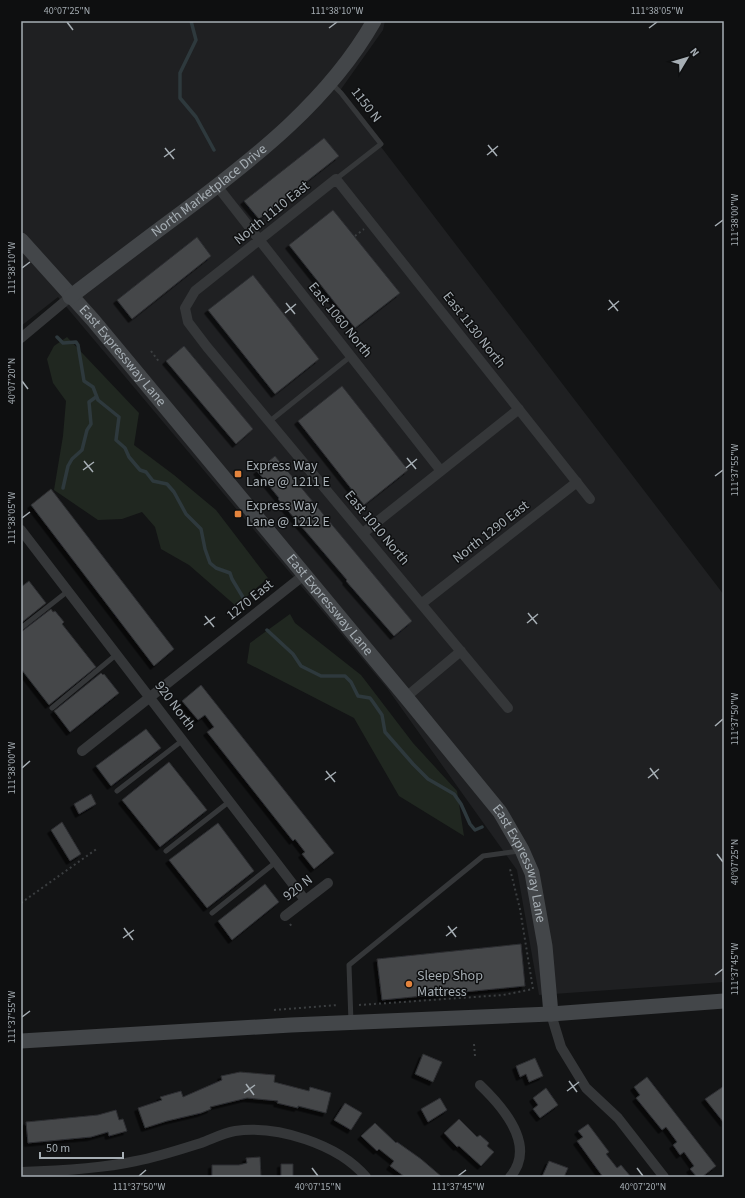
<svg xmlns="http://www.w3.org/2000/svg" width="745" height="1198" font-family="'Source Sans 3',sans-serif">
<defs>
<filter id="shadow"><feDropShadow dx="-3.5" dy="3.5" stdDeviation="0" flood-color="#0009"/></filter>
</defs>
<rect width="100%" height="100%" fill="#131415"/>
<path fill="#1f2022" d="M21 21H385L383 30 339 92 724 595V982L539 995 517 870 387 688 58 297 21 326Z"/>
<path fill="#202720" d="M67 337 139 413 134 445 174 475 216 510 268 578 236 606 189 565 161 549 155 527 142 512 122 519 98 520 54 490 63 436 66 401 53 383 47 359 54 346Z
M290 614 295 623 361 675 413 743 457 791 464 836 399 796 354 718 247 663 250 643Z"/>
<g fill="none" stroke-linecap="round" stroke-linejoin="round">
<path stroke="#2e393d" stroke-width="3.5" d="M191 21 196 40 180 73V98L196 117 214 150
M57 337 63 343 76 342 78 345 84 381 93 387 98 400 119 417 116 440 125 448 129 457 140 470 146 472 153 481 167 484 174 492 186 514 201 529 205 549 210 563 216 568 230 573 232 579 244 599
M63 488 68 466 72 459 82 450 87 430 91 424 89 402 96 397
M267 630 293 654 301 666 321 676H345L351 682 358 696 370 698 373 702 382 715 385 732 413 764 428 779 454 794 461 804 470 824 475 830 482 827"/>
</g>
<path fill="#45474a" stroke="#2d2e31" filter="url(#shadow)" d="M324 138 339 156 259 219 244 201Z
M333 210 400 293 355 328 289 245Z
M197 237 211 256 132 319 117 300Z
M253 275 319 359 275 394 208 310Z
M184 346 253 429 236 444 166 361Z
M342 386 408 470 364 505 298 421Z
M275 456 412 621 394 636 346 581 347 580 278 499 279 498 257 471Z
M51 489 174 649 154 666 31 505Z
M29 581 46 603 21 623V587Z
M51 609 53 612 55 611 64 622 62 624 96 667 49 705 21 669V632Z
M101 673 103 675 104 674 119 693 70 732 54 711Z
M201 685 334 853 314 869 302 854 305 852 295 839 293 841 207 732 214 727 205 715 198 720 182 701Z
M146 729 161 748 111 786 96 766Z
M169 762 207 810 160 847 122 800Z
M91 794 96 804 79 814 74 804Z
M62 822 81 854 70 861 51 830Z
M218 823 254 871 207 908 169 860Z
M265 884 279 902 232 940 218 921Z
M521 944 525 986 382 1000 377 959Z
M423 1054 442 1062 433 1082 415 1074Z
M535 1058 543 1076 529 1082 526 1074 520 1077 516 1066Z
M240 1072 275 1075 274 1082 309 1091 310 1087 331 1093 326 1113 298 1106V1108L277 1103 278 1101 247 1098 210 1107 211 1109 201 1113 167 1121 145 1128 138 1108 162 1100 160 1097 181 1091 183 1097 222 1080 221 1076Z
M647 1077 716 1166 702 1177H697L690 1169 694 1166 684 1152 680 1155 673 1145 677 1142 666 1127 662 1130 636 1098 640 1095 634 1087Z
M724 1086V1123L705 1099Z
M546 1088 558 1105 540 1118 533 1109 538 1105 533 1098Z
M440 1098 447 1110 428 1122 421 1109Z
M345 1103 362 1113 351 1130 334 1120Z
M116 1110 119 1120 123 1119 127 1131 109 1136 108 1132 91 1137 28 1143 26 1122 98 1115Z
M459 1119 477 1137 480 1135 489 1143 487 1146 494 1152 481 1166 459 1146 457 1147 444 1133Z
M375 1123 396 1143 397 1142 421 1159 442 1177H405L390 1166 394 1161 379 1149 377 1151 361 1136Z
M588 1124 609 1152 606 1154 617 1168 621 1165 631 1177H603L577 1141 583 1137 578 1131Z
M260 1157 261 1177H212V1165H239L247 1163 246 1158Z
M549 1161 568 1168 564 1177H542Z
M281 1164H293V1177H281Z"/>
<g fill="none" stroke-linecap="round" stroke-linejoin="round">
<path stroke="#3b3e40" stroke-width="2" stroke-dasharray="2 3" stroke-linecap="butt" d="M355 236 364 229
M311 289 316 285
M151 351 160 363
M21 903 98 848
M290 924 293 928
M359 1005 503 995 533 989 520 909 510 869
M274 1010 338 1005
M474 1044 475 1056"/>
<path stroke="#353739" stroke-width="5" d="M331 83 341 93 381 144 336 179
M270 421 351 356
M21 628 68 591
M52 708 117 654
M117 791 183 740
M166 851 230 801
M212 913 276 862
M351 1022 349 965 483 856 519 851"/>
<path stroke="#353739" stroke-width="10" d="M217 186 441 471
M21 338 70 297
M21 530 305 900
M363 533 519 409
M421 604 577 482
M406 697 461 651
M508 708 207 347 188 322 185 308 195 291 336 179 590 499
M82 751 304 575
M285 916 328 883
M551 1014 561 1047 586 1088 618 1118 664 1177
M480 1085C503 1107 537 1146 510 1177
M21 1172C59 1171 99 1169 136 1161 158 1157 179 1150 201 1143 212 1139 223 1133 235 1131 277 1125 338 1144 366 1177"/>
<g stroke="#434649" stroke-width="15">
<path id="s1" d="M21 240 93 320 406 697 500 812 522 850 532 873 545 946 551 1014"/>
<path id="s2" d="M70 297C108 268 146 239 184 211 256 157 329 100 374 21"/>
<path d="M21 1041 291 1025 551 1014 724 1001"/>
</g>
</g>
<path fill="none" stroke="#a6aeb4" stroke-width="1.5" d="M67 22 73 30M329 28 337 22M649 28 657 22M488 145 497 156M165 148 174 159M487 155 498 146M164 157 175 149M715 226 723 220M22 268 30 262M609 300 618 311M286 303 295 314M608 310 619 301M285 313 296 304M22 381 28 389M407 458 416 469M84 461 93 472M406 468 417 459M83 470 94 462M715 476 723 470M22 518 30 512M528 613 537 624M205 616 214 627M527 623 538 614M204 625 215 617M715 726 723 719M22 768 30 761M650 768 658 779M326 771 335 782M648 778 659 769M325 780 336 772M717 854 723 862M448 926 456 937M124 928 133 940M446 936 457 927M123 938 134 930M715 975 723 969M22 1017 30 1011M569 1081 577 1092M246 1084 254 1095M567 1091 579 1082M244 1093 255 1085M312 1168 318 1176M637 1168 643 1176M139 1176 146 1170M458 1176 466 1170"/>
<g fill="#e3843d" stroke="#0e0f10" stroke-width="1.5">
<rect x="234" y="470" width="8" height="8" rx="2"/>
<rect x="234" y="510" width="8" height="8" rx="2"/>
<circle cx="409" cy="984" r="4"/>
</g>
<g text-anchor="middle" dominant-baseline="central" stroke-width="3" stroke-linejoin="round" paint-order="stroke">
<g font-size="14" fill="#a6aeb4" stroke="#0e0f10">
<text transform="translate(366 105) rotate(52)">1150 N</text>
<text stroke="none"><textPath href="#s2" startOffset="175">North Marketplace Drive</textPath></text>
<text transform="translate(272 213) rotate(-39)">North 1110 East</text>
<text transform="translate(340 320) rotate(51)">East 1060 North</text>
<text transform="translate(474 330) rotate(52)">East 1130 North</text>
<text stroke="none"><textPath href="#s1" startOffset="154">East Expressway Lane</textPath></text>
<text transform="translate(377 528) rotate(50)">East 1010 North</text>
<text transform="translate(491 532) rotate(-38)">North 1290 East</text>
<text transform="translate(250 600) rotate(-39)">1270 East</text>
<text stroke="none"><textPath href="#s1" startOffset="478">East Expressway Lane</textPath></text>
<text transform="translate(175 706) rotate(53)">920 North</text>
<text stroke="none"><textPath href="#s1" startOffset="802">East Expressway Lane</textPath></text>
<text transform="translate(298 888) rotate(-38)">920 N</text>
</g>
<g font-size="14" fill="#a6aeb4" stroke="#0e0f10" text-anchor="start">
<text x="246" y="466">Express Way<tspan x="246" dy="16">Lane @ 1211 E</tspan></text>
<text x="246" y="506">Express Way<tspan x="246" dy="16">Lane @ 1212 E</tspan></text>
<text x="417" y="976">Sleep Shop<tspan x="417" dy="16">Mattress</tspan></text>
</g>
</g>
<rect width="745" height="1198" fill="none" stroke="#0e0f10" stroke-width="44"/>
<g transform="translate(687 58) rotate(52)" stroke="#0e0f10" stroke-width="3" paint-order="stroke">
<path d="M0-3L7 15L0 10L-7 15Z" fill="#a6aeb4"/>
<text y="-6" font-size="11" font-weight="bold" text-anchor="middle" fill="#a6aeb4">N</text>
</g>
<path d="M40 1152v6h83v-6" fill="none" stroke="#a6aeb4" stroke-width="2"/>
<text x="46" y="1152" font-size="12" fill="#a6aeb4" stroke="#0e0f10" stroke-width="3" paint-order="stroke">50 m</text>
<rect x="22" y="22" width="701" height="1154" fill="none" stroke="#a6aeb4" stroke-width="1.5"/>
<g font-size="10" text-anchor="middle" fill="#a6aeb4">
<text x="67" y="14">40°07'25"N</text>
<text x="337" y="14">111°38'10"W</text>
<text x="657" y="14">111°38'05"W</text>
<text transform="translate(734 220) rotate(-90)" y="4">111°38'00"W</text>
<text transform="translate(11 268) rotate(-90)" y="4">111°38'10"W</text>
<text transform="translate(11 381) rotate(-90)" y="4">40°07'20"N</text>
<text transform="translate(734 470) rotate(-90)" y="4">111°37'55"W</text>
<text transform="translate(11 518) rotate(-90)" y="4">111°38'05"W</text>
<text transform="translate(734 719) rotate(-90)" y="4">111°37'50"W</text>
<text transform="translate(11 768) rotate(-90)" y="4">111°38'00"W</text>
<text transform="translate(734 862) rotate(-90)" y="4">40°07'25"N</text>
<text transform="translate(734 969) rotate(-90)" y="4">111°37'45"W</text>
<text transform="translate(11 1017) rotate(-90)" y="4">111°37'55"W</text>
<text x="139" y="1190">111°37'50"W</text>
<text x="318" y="1190">40°07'15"N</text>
<text x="458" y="1190">111°37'45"W</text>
<text x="643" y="1190">40°07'20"N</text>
</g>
</svg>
